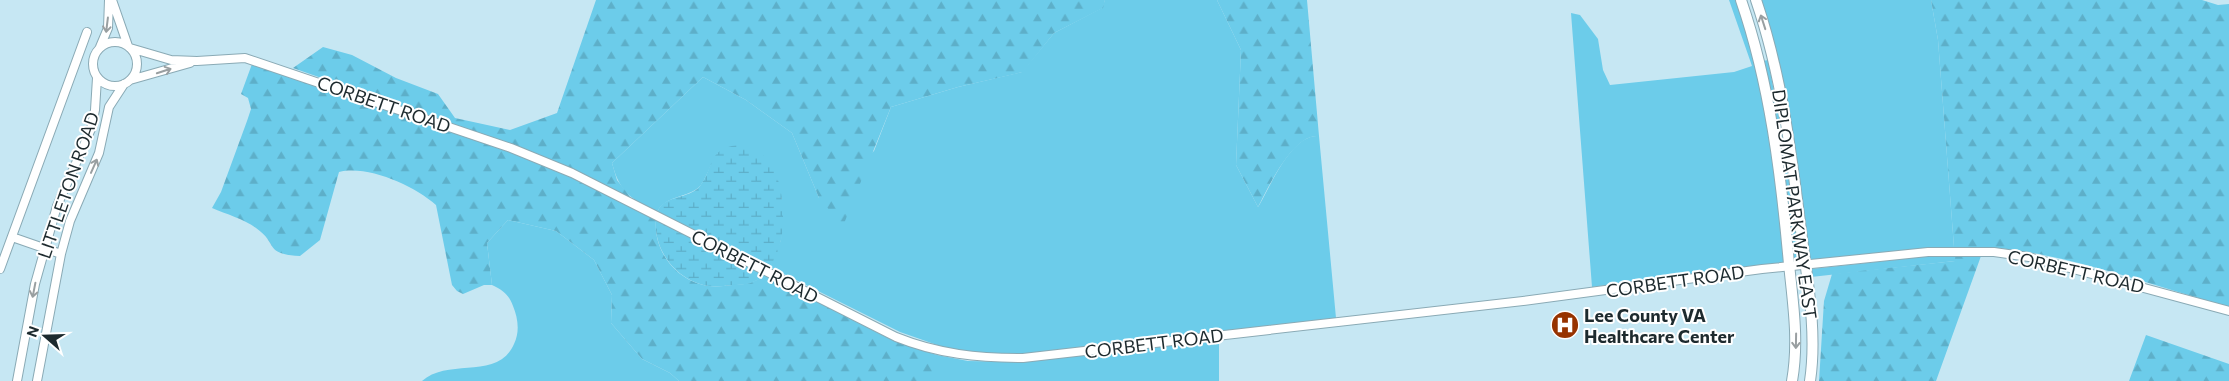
<svg xmlns="http://www.w3.org/2000/svg" width="2229" height="381" font-family="Commissioner,sans-serif">
<defs>
<pattern id="forest-firs" width="22" height="20" patternUnits="userSpaceOnUse" patternTransform="scale(1.25)"><rect width="22" height="20" fill="#6cccea"/><path d="M5 1l3.5 6h-7zM16 11l3.5 6h-7z" fill="#5dafc9"/></pattern>
<pattern id="wetland-marsh" width="20" height="14" patternUnits="userSpaceOnUse" patternTransform="scale(1.25)"><rect width="20" height="14" fill="#6cccea"/><path d="M1 5h8M5 5V1M11 12h8M15 12V8" fill="none" stroke="#5dafc9"/></pattern>
</defs>
<rect width="100%" height="100%" fill="#c6e7f3"/>
<path fill="#6cccea" d="M1105 0H1217L1241 50 1236 165 1258 207C1270 188 1291 133 1319 136L1336 318 1022 354 957 352 900 332 770 267 781 240 782 198 718 153C710 163 706 181 698 188 685 198 665 196 657 212 630 198 620 193 612 163L703 77 746 100 792 133 819 198 874 151 891 107 958 87 1022 72 1054 33 1102 8Z
M1729 0H1736C1766 85 1775 174 1785 263L1592 287 1571 13 1580 15 1598 39 1603 70 1610 85 1734 72 1752 66Z
M1760 0H1931L1938 40 1954 247 1927 248 1810 261Z
M1768 60 1790 175 1801 261 1794 262 1783 171 1763 61Z
M508 220 556 231 594 260 612 295 611 323 642 359 670 373 679 381H422C448 357 498 381 514 344 520 332 518 318 513 306 509 295 503 290 492 285L487 243Z
M1955 255V261L1811 277V269L1929 256Z
M1219 339V381H937V355L968 361 1023 362Z"/>
<path fill="url(#forest-firs)" d="M596 0H1105L1103 8 1054 33 1023 72 958 87 891 107 843 226 819 198 792 133 746 100 703 77 612 163 617 180 631 198 573 169 512 145 293 68 323 47 352 55 396 78 438 94 455 118 510 130 557 113Z
M1217 0H1307L1319 136C1293 133 1268 188 1258 207L1236 165 1241 50Z
M1931 0H2202L2218 5 2229 4V307C2158 287 2088 261 2015 250 1994 247 1974 247 1954 247L1938 40Z
M252 64 509 152 570 177 656 220C653 251 677 282 709 286 716 287 724 286 732 285 743 285 755 283 764 275L894 341 937 355V381H679L670 373 642 359 611 323 612 295 594 260 556 231 508 220 487 243 492 285H484L463 294 457 291 452 285 436 205C414 186 369 165 339 172L320 240 300 256C263 254 279 244 256 228 244 219 226 214 212 208L221 192 247 121 251 109 248 98 241 94Z
M1955 255 1981 256 1936 381H1819L1824 301 1832 274 1955 261Z
M2146 335 2229 364V381H2129Z"/>
<path fill="url(#wetland-marsh)" d="M737 145C744 148 753 149 760 153 783 166 786 216 781 240 779 250 774 260 769 269L657 212C665 194 688 200 700 186 714 168 707 149 737 145Z
M656 220 764 275C755 284 744 285 732 285 724 286 716 287 709 286 678 282 653 251 656 220Z"/>
<g fill="none" stroke-linecap="round" stroke-linejoin="round">
<defs>
<path id="minor" d="M112 0 128 46
M93 64a22 22 0 1 1 44 0a22 22 0 1 1-44 0Z
M100 47 108 28 109 0
M130 48 171 60 197 61 245 58 511 148 572 173 896 337C938 354 978 358 1023 358L1523 301 1762 269 1928 252H1994L2029 257 2229 311
M130 80 190 63
M12 237 61 254
M0 269 87 32
M17 381 35 284 57 206 91 129 95 110 97 78
M37 381 61 254 70 221 99 153 109 107 124 84"/>
<path id="major" d="M1741 0C1770 84 1781 175 1789 264 1793 304 1799 341 1792 381
M1756 0C1782 76 1792 158 1802 238 1808 284 1817 334 1810 381"/>
</defs>
<use href="#minor" stroke="#8aaab5" stroke-width="10"/>
<use href="#major" stroke="#8aaab5" stroke-width="12"/>
<use href="#minor" stroke="#fff" stroke-width="8"/>
<use href="#major" stroke="#fff" stroke-width="10"/>
</g>
<defs><path id="oneway-shaft" d="M-6 0H5M1.5-3L5.5 0L1.5 3" fill="none" stroke-width="1.6" stroke-linecap="round" stroke-linejoin="round" transform="scale(1.25)"/></defs>
<g stroke="#999fa1">
<use href="#oneway-shaft" transform="translate(1763 22) rotate(-108)"/>
<use href="#oneway-shaft" transform="translate(107 25) rotate(97)"/>
<use href="#oneway-shaft" transform="translate(164 71) rotate(-18)"/>
<use href="#oneway-shaft" transform="translate(94 166) rotate(-66)"/>
<use href="#oneway-shaft" transform="translate(34 290) rotate(101)"/>
<use href="#oneway-shaft" transform="translate(1796 341) rotate(91)"/>
</g>
<defs>
<symbol id="hospital-disc" viewBox="-11 -11 22 22"><circle r="9.5" fill="#973300" stroke="#fff"/><path d="M-5-5h3v3.5h4V-5h3V5h-3V1.5h-4V5h-3Z" fill="#fff"/></symbol>
</defs>
<g fill-rule="evenodd">
<use href="#hospital-disc" x="1549" y="309" width="32" height="32"/>
</g>
<g text-anchor="middle" dominant-baseline="central" stroke-width="4" stroke-linejoin="round" paint-order="stroke">
<g font-size="18" fill="#1d2a2e" stroke="#fff">
<text transform="translate(384 104) rotate(19)">CORBETT ROAD</text>
<text transform="translate(68 185) rotate(-71)">LITTLETON ROAD</text>
<text transform="translate(1795 204) rotate(82)">DIPLOMAT PARKWAY EAST</text>
<text transform="translate(755 266) rotate(27)">CORBETT ROAD</text>
<text transform="translate(2076 271) rotate(13)">CORBETT ROAD</text>
<text transform="translate(1675 281) rotate(-8)">CORBETT ROAD</text>
<text transform="translate(1154 343) rotate(-7)">CORBETT ROAD</text>
</g>
<g font-size="18" font-weight="bold" fill="#1d2a2e" stroke="#fff" text-anchor="start">
<text x="1584" y="315">Lee County VA<tspan x="1584" dy="21">Healthcare Center</tspan></text>
</g>
</g>
<g transform="translate(45 336) rotate(290)" stroke="#ffffff" stroke-width="4" paint-order="stroke">
<path d="M0-4L9 19L0 12L-9 19Z" fill="#1d2a2e"/>
<text y="-8" font-size="14" font-weight="bold" text-anchor="middle" fill="#1d2a2e">N</text>
</g>
</svg>
